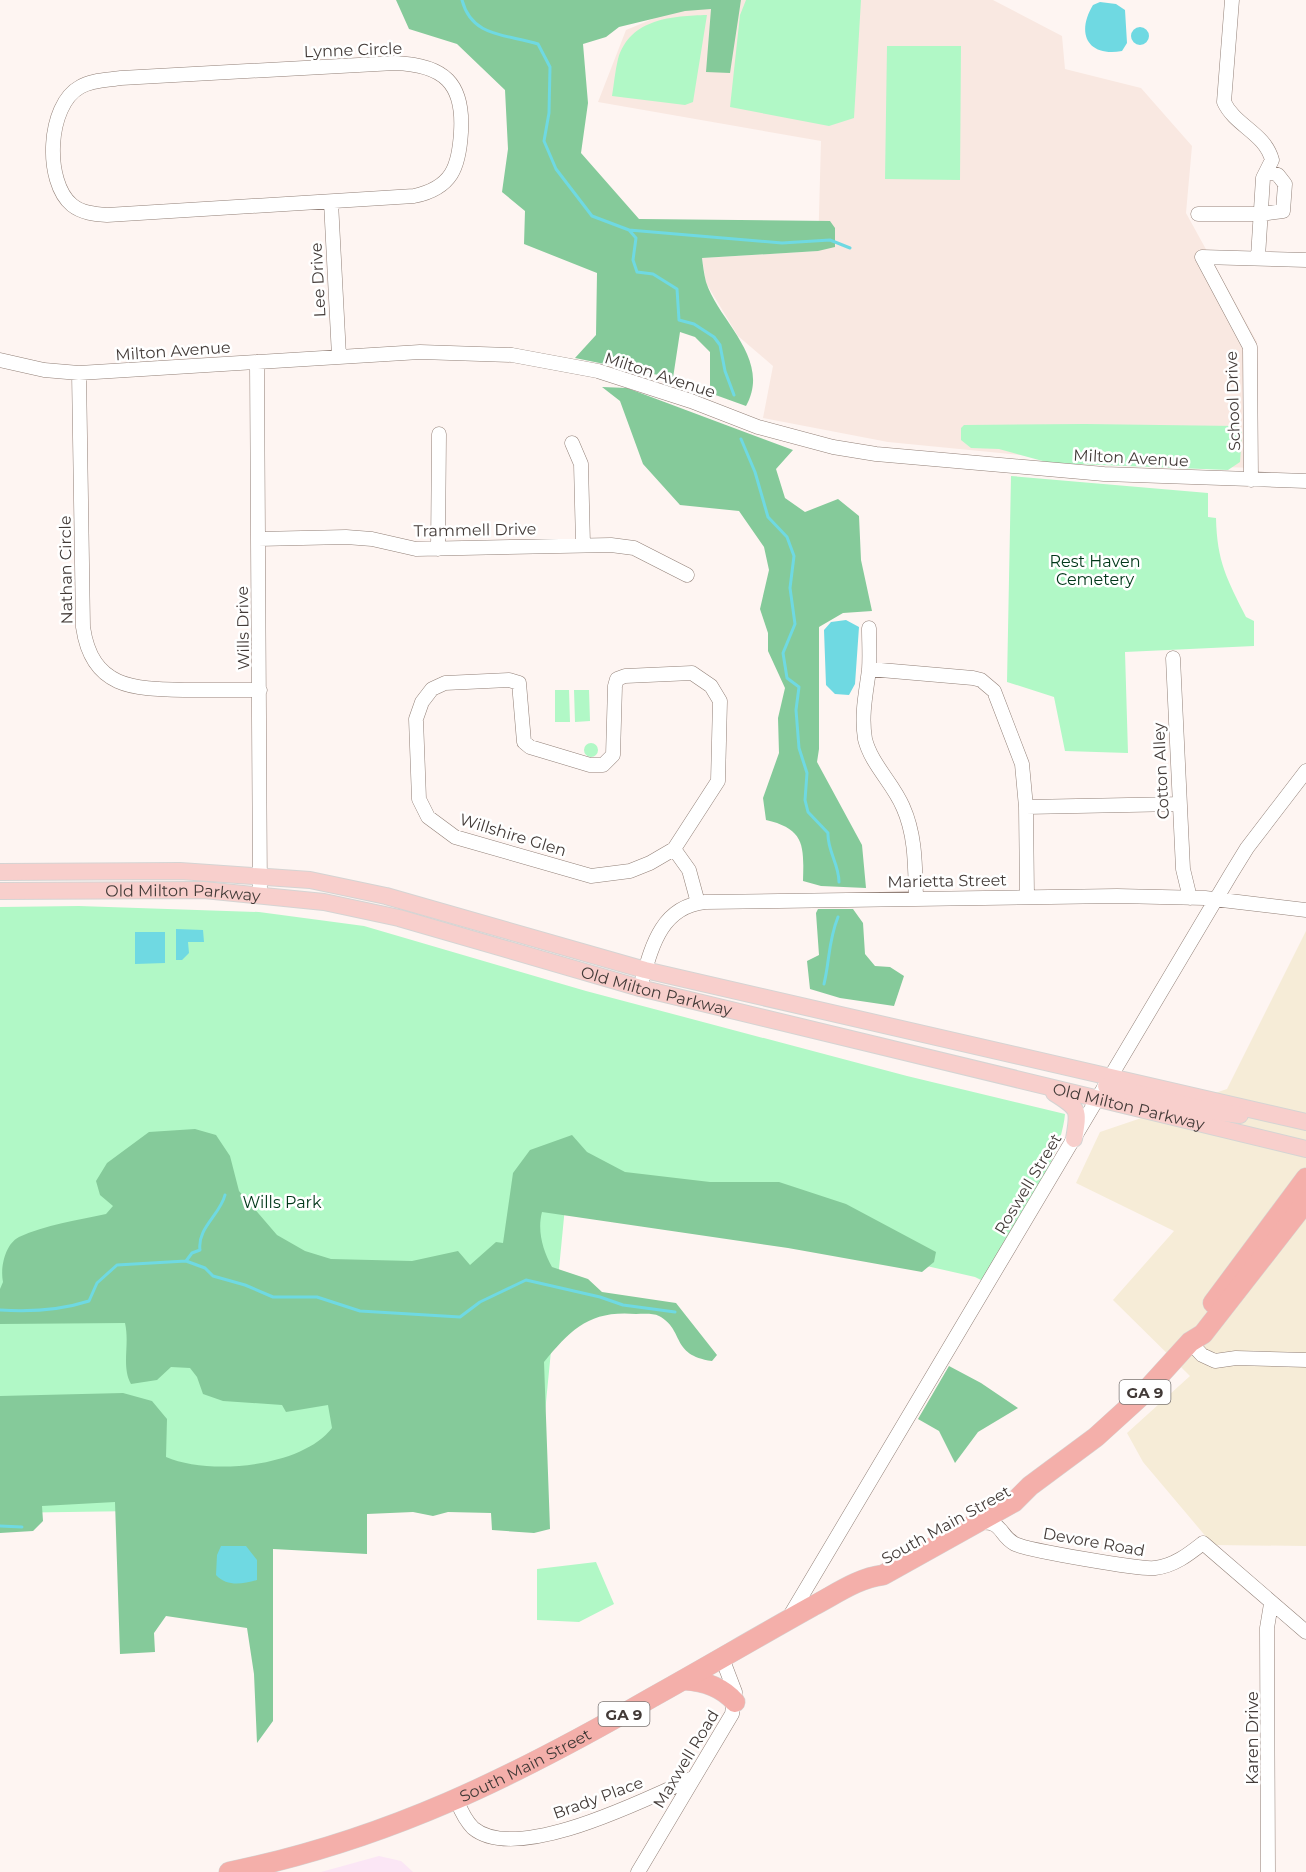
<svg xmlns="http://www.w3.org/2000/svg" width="1306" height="1872" font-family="Montserrat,sans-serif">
<rect width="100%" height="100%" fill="#fef5f2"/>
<path fill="#f6ecd7" d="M1306 931V1546L1213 1545 1143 1462 1127 1433 1190 1376 1113 1300 1174 1231 1076 1183 1100 1132 1227 1089Z"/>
<path fill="#fbe6f5" d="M379 1856 401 1861 413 1872H321Z"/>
<path fill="#f9e8e1" d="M711 0H993L1062 36 1065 69 1141 88 1192 146 1186 213 1257 342 1255 468 1101 463 888 442 763 418 773 366 738 336 706 283 702 258 818 251 821 141 598 102 626 30 679 8Z"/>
<path fill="#b1f8c6" d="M746 0H861L854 118 829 126 730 107 740 15Z
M707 15 693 102 685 105 612 96C614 84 615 71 618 59 630 18 673 16 707 15Z
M887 46H961L960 180 885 179Z
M1085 424 1236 426 1242 432 1240 462 1228 470 1050 463 999 449 971 448 961 440V428L964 425Z
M1011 476 1208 493V517L1216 518C1217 562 1227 579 1246 617L1254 621V646L1125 652 1128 753 1065 751 1054 697 1007 682Z
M555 690H569L570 722H555Z
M574 690H589L590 721 575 722Z
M584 750a7 7 0 1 1 14 0a7 7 0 1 1-14 0Z
M79 906 259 912 364 926 586 991 907 1076 1065 1114C1061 1162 1009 1239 983 1281L975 1277 764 1229 565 1207 536 1505 0 1513V907Z
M596 1562 614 1604 579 1622 537 1620V1569Z"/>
<path fill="#85ca9a" d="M396 0H741L730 73 706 72 711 9 685 11 619 27 606 37 583 44 588 103 581 153 639 219 830 221 835 228V247L818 251 702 258C703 266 704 274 706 282 719 322 772 359 746 406L710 393V352L695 337 680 332 673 378 575 358 596 335 597 273 524 244 525 211 502 192 508 149 505 90 457 44 409 29Z
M602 387 627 388 793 450 776 469 785 498 805 512 838 499 859 516 861 560 872 611 843 613 819 627V749L817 762 862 845 866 888 821 886 803 881C804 846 805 829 766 820L763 798 779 753 778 718 785 688 768 651V633L760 609 769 570 764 547 739 511 680 505 643 464 620 401Z
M818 909H853L863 923 865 954 875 966 890 967 904 976 894 1006 840 998 810 989 807 961 819 955 816 913Z
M195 1129 216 1135 230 1156 239 1191 277 1235 305 1251 331 1259 412 1261 458 1251 470 1265 496 1242 503 1243 513 1173 530 1150 572 1135 587 1152 625 1172 710 1182H779L846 1204 936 1252 934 1262 922 1272 788 1248 542 1212C537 1231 543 1251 552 1267L588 1279 602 1292 676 1303 717 1355 712 1361C670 1355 685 1330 659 1316 653 1313 643 1314 636 1314 590 1310 571 1329 544 1362L550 1529 534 1533 492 1530 491 1513 448 1512 433 1516 413 1512 367 1514V1554L273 1549V1721L257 1743 254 1674 247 1628 166 1616 154 1633 155 1652 120 1654 115 1502 42 1506 43 1521 33 1531 0 1533V1396L123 1393 152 1401 167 1419 166 1457C210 1476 302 1467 332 1428L328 1405 286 1412 282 1405 223 1401 203 1394 197 1377 190 1368 171 1367 157 1380 131 1384C121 1366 130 1345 125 1323L0 1324V1289L3 1282C0 1268 5 1244 19 1237 45 1225 78 1220 106 1214L113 1206 100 1195 96 1181 107 1163 149 1132Z
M949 1366 981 1383 1018 1408 978 1432 955 1463 939 1431 918 1419Z"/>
<path fill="#6fd9e2" d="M1100 2 1116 4 1125 10 1127 43 1122 51C1087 57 1076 33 1093 5Z
M1131 36a9 9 0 1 1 18 0a9 9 0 1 1-18 0Z
M846 620 859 627 855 684 849 695 835 694 826 685 824 630 831 622Z
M176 929 203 930 204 942H188L189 953 182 960H176Z
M135 932H165V963L135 964Z
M221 1546H246L257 1560V1580C243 1584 227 1587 216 1575L217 1555Z"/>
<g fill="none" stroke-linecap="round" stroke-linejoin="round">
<path stroke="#6fd9e2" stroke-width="3" d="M462 0C472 38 507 34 538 44L550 67 549 113 544 141 556 169 592 216 629 230 636 238 633 260 637 272 653 274 677 289 679 320 694 324 714 337 720 345 725 371 734 395
M629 230 782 243 830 240 850 248
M741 439 755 472 768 517 787 537 794 556 790 588 795 624 783 653 787 678 799 687 796 710 799 748 807 773 805 800 808 812 828 833C827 850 839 864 839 882
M824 984C830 959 828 942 838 917
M186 1261 192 1253 200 1250C197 1228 220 1215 225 1195
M0 1310C30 1312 61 1310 89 1301L97 1283 117 1265 186 1261 205 1268 213 1276 245 1285 273 1297H317L360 1311 460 1317 480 1302 526 1280 600 1297 623 1305 675 1312
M0 1526 22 1527"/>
<defs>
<path id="minor" d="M1232 0 1224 102C1235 126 1265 133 1272 160L1263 178 1258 257
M395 63C444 65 464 83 461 132 459 167 452 188 414 196L107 215C94 214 82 213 72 205 44 182 47 105 80 87 91 80 108 80 121 78Z
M331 202 339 356
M1198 214H1261L1283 211 1285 184 1278 175 1267 171
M0 360 44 370 79 373 420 352 512 355 598 371 691 401 758 427 833 447 876 454 1104 474 1306 481
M257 362 260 894
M79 373 83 627C92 689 134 689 186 690 211 690 235 690 260 690
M572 443 581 464 583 544
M1251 480 1250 347 1202 257 1306 260
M258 539 346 537 372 539 416 549 611 545 634 548 687 575
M438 549 439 434
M869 628C869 642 870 656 869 670 866 693 861 715 865 739 871 764 893 783 903 807 916 836 915 867 916 898
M1173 658 1183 869 1190 898
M869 669 973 678 981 680 994 691 1022 764 1026 807 1027 896
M692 673 711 686 720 701 718 781 674 849 650 863 630 871 591 876 455 837 428 817 419 799 416 719 422 702 432 689 445 683 509 680 519 683 524 742 530 747 590 765H603L613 755 615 686 617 679 625 676Z
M1026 807 1179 804
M674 849 689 870 698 903
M640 988C651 950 659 907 705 902L1117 896 1205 898 1306 910
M1190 1342 1202 1355 1215 1361 1236 1358 1306 1360
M978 1523C1004 1520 998 1535 1015 1544 1027 1550 1142 1570 1155 1568 1174 1566 1189 1554 1203 1543L1306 1632
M788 1619 1231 874 1247 848 1306 771
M457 1801C461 1811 465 1820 473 1828 517 1865 648 1798 693 1778
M638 1872 732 1714 735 1692 722 1658
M1268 1872 1267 1628 1271 1604"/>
<g id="major">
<path d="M0 872 180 871 310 880 386 896 645 970 1306 1122"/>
<path id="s1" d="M0 891 204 890 324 902 399 918 640 988 1306 1149"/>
<path d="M1106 1086 1216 1112 1240 1115"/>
<path d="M1054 1093C1080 1109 1079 1110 1074 1139"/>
</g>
<g id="highway">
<path d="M1213 1303 1306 1178"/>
<path d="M684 1680C703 1681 722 1687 735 1702"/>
<path id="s2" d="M229 1872C386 1840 514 1777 651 1698 705 1668 759 1636 813 1606 836 1594 858 1578 883 1575L1014 1502 1030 1486 1096 1437 1140 1397 1190 1342 1203 1334 1306 1202"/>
</g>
</defs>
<use href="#minor" stroke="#928078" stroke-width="15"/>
<use href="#major" stroke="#d5d4d3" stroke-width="18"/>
<use href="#highway" stroke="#d5d4d3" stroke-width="21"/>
<use href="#minor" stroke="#fff" stroke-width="14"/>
<use href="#major" stroke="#f8cfcc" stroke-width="16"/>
<use href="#highway" stroke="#f4afaa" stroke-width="20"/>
</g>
<g text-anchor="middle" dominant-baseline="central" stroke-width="5" stroke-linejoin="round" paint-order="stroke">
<g fill="#fff" stroke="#7b7573" stroke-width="1.5">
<rect x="1119.5" y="1380" width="51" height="24" rx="4.5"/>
<rect x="598.5" y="1702" width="51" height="24" rx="4.5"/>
</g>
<g font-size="15" font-weight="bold" fill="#423a37">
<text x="1145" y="1392">GA 9</text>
<text x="624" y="1714">GA 9</text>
</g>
<g font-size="16" fill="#423a37" stroke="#fff">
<text transform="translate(353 50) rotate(-2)">Lynne Circle</text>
<text transform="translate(318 280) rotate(-93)">Lee Drive</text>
<text transform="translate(173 351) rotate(-4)">Milton Avenue</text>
<text transform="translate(660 375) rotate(18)">Milton Avenue</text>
<text transform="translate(1233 401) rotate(-92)">School Drive</text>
<text transform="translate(1131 458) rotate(3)">Milton Avenue</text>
<text transform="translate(475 530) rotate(-1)">Trammell Drive</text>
<text transform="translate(66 570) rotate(-91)">Nathan Circle</text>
<text transform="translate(243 628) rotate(-91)">Wills Drive</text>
<text transform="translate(1161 771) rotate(-93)">Cotton Alley</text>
<text transform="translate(513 835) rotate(17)">Willshire Glen</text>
<text transform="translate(947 881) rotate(-1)">Marietta Street</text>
<text stroke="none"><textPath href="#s1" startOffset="183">Old Milton Parkway</textPath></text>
<text stroke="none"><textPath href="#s1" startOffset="669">Old Milton Parkway</textPath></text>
<text stroke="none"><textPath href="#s1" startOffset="1155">Old Milton Parkway</textPath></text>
<text transform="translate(1028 1184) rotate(-59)">Roswell Street</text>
<text transform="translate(946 1525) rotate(-29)">South Main Street</text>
<text transform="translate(1094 1542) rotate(10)">Devore Road</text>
<text transform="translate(1252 1738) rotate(-90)">Karen Drive</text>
<text transform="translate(686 1759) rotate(-59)">Maxwell Road</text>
<text stroke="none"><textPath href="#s2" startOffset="316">South Main Street</textPath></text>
<text transform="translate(598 1798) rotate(-20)">Brady Place</text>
</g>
<g font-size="16" fill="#003719" stroke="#fff">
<text x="1095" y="561">Rest Haven<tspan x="1095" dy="18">Cemetery</tspan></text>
<text x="282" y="1202">Wills Park</text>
</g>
</g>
</svg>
